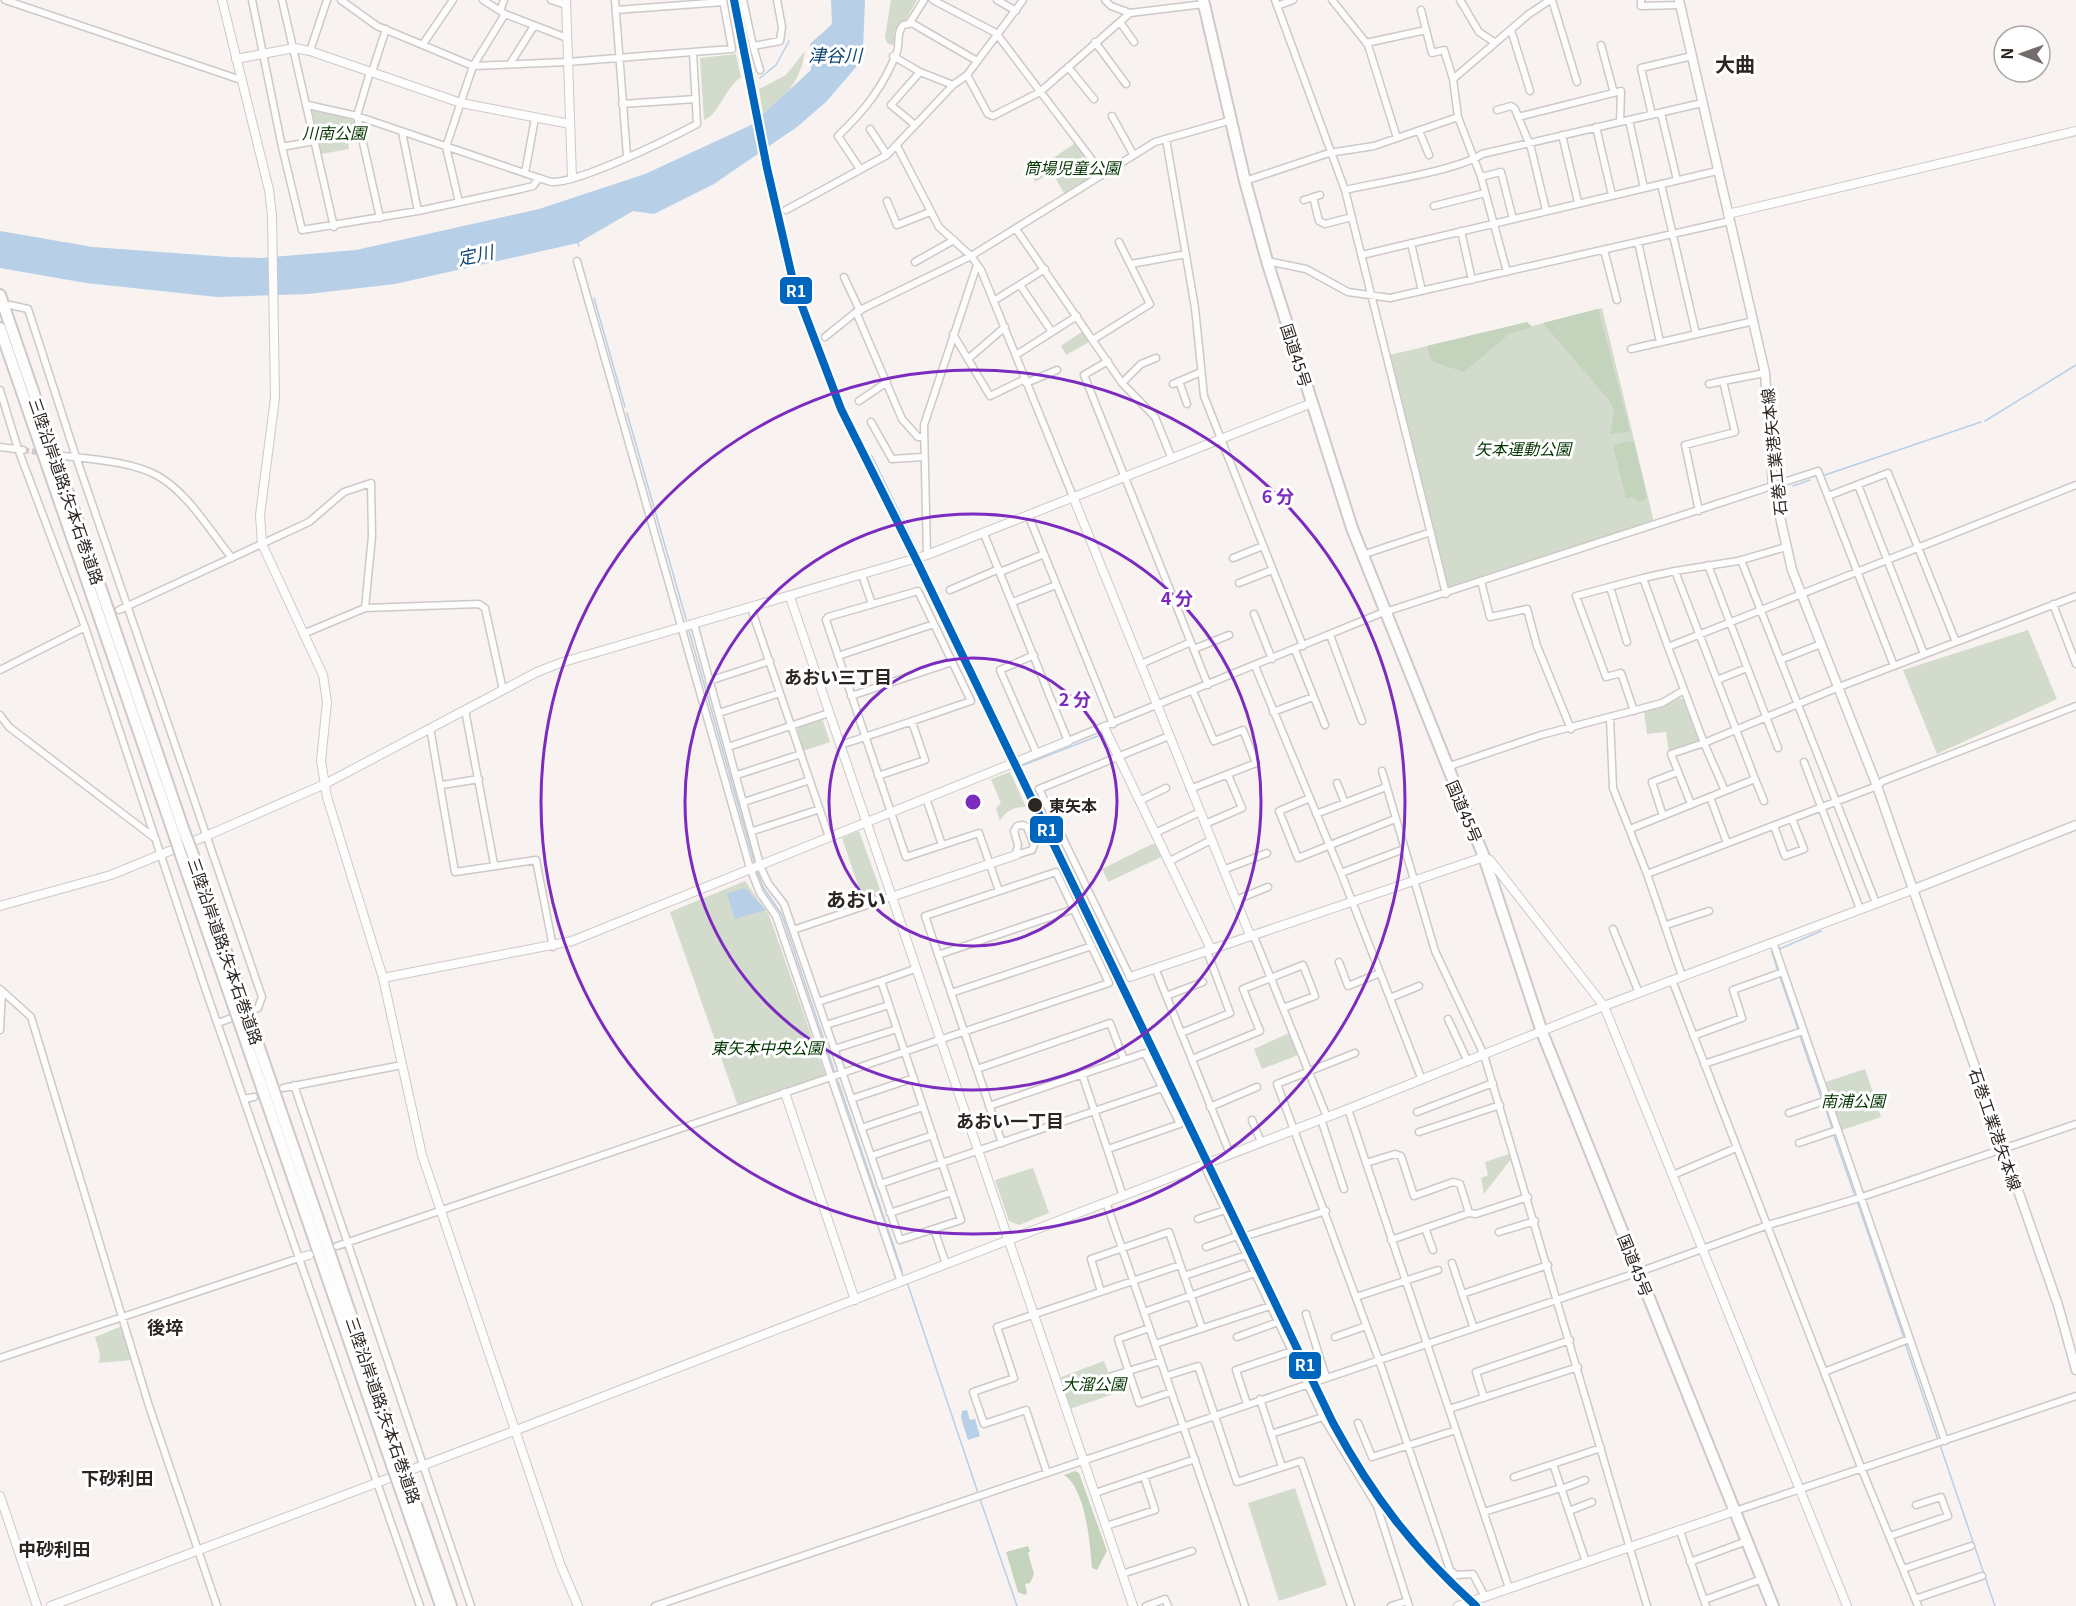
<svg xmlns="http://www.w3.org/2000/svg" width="2076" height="1606" font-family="Georgia,'Noto Sans JP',serif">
<rect width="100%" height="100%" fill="#f8f3f0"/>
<path fill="#d2dbcc" d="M891 0H917L904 23 897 27 894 33 896 43 891 45 887 43 885 37Z
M805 51C800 83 787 94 763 115L759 89 786 75Z
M736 54 741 77C724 89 719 115 704 120L700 58Z
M311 107 355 121 359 140 348 141 349 149 321 154Z
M1077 142 1098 173 1065 195 1052 172 1035 182 1031 173Z
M1602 308 1654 522 1449 589 1421 491 1390 355 1527 322 1532 326Z
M1083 331 1091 341 1066 355 1061 346Z
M2028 630 2057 699 1937 754 1903 670Z
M1680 698 1684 700 1700 738 1699 741 1669 753 1666 732 1647 734 1644 712Z
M820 719 823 721 830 742 803 751 797 730 799 727Z
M1010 772 1026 807C1014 806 1004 813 1000 821L996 808 1001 803 991 779Z
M859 831 882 895 864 903 842 838Z
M1152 844H1155L1161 857 1108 882 1102 869Z
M745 881 769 915 826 1077 738 1106 670 912Z
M1289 1033 1298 1055 1262 1069 1254 1049Z
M1865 1069 1881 1117 1842 1130 1826 1082Z
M1509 1154 1511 1159 1484 1194 1481 1178 1488 1175 1485 1162Z
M1033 1168 1049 1213 1019 1225 1009 1221 995 1180Z
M122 1326 132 1360 99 1363 100 1354 95 1337Z
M1104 1361 1116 1393 1070 1409 1061 1377Z
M1295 1488 1327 1585 1279 1601 1248 1503Z"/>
<path fill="#c3d3bc" d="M1598 309 1630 431 1610 434 1614 411 1609 400 1543 323Z
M1527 322 1531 328 1510 333 1464 372 1431 361 1427 346Z
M1630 441 1634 442 1647 498 1639 502 1633 497 1626 498 1613 445Z
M1075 1471 1079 1473 1107 1551 1097 1570 1092 1568C1090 1544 1086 1489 1064 1475Z
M1028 1546 1030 1551 1028 1553 1034 1574 1030 1583 1025 1584 1027 1593 1025 1595 1018 1592 1006 1552Z"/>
<path fill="#b8cfe8" d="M831 0H865L863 49 857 66 826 102 797 127 714 184 654 214 633 211 578 243 395 284 308 294 217 297 86 283 0 268V231L93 247 229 257 260 258 356 250 539 209 645 174 751 125 811 70 810 44 832 24Z
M745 888 766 910 735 919 727 894Z
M967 1410 970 1420 975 1419 980 1436 968 1440 961 1418 962 1411Z"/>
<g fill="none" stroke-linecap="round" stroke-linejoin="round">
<path stroke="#b8cfe8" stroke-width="1.5" d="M760 78 776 65 789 41
M578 243 579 246
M594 298 625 407
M627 413 686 619
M1985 421 2076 365
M866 451 872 456 919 553
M1825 475 1981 422
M1793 486 1810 480
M923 562 1017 756
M689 631 754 861
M1021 766 1103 734
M757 871 763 887 782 915 834 1070
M1777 950 1821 931
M1772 952 1778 972
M1780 977 1798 1029
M1799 1033 1822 1100
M838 1081 902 1271
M1824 1104 1832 1128
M1833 1133 1855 1196
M1857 1201 1904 1338
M908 1285 978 1493
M1905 1343 1938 1440
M1940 1445 1995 1606
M980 1499 1017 1606"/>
<path stroke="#cfcac7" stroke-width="6" stroke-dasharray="6 3" stroke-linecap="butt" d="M23 450 64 456"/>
<defs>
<path id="minor" d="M5 0 241 80
M252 0 282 147 302 230 418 211 521 189 533 186 539 178C543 179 549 182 553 182 581 182 669 139 697 124L693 52 732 49 723 0
M282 0 334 227
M341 0 377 26 473 66 567 62 693 52
M483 0 505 14 567 38
M551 0 566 5
M615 0 627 156
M743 0 753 46 780 41 782 27 777 0
M933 0 996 33 1102 173
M997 0 1016 11
M1105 0 1111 6 1130 13
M1275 0 1345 190 1446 594
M1332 0 1368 45 1397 138
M1460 0 1479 32 1494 42
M1552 0 1577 82
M1641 0V6L1680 5
M1277 6 1293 0
M616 10 723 2
M1421 10 1426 30
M500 11 504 0
M910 22 977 61
M1120 22 1134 42
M1511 30 1530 91
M1095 42 1126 84
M1366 43 1426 30 1432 53 1444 50 1453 79
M423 44 453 0
M1601 45 1614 93
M753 46 760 70
M310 51 327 0
M893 56 920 72 953 85
M510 64 534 26
M1068 67 1094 99
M370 72 357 116 380 218
M372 72 386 29
M967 75 988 114 993 116 1040 92 1130 13 1204 4
M622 104 696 99
M308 105 357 116 539 178
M1497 110 1511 106 1515 109 1531 148 1546 210
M1661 113 1677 180
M1652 115 1641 68 1692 56
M1112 116 1133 154
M1458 117 1481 177 1507 272
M1518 117 1621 91 1620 122
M1629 120 1644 188
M915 125 891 105 920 72
M1596 127 1612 195
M870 129 887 155
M1419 131 1429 155
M402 132 418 211
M1562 135 1578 202
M1166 139 1195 308 1204 396 1303 646
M897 146 939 227 971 256 981 270 1074 499
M282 147 314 141
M860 169 838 136C866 109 883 87 897 52 900 42 896 34 903 25L909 24 924 0
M525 173 535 118
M1481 177 1501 172 1513 219
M1245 181 1329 153 1374 146 1458 117 1453 79 1529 14 1550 0
M1661 184 1696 334
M1345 190C1375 183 1460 170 1482 154L1702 103
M1313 197 1319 221 1325 224 1352 217
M1304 200 1320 195
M887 201 897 225 930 212
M459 202 446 147 473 66 505 14
M1434 206 1485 193
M786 210 887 155 953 85 967 75 1023 0
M1016 229 1122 383 1155 417 1172 459
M1461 231 1472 280
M1638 242 1660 342
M1411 243 1422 291
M1604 250 1617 300
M1362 255 1717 171
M577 261 750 868 760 893 776 916 901 1282
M1267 261 1306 269 1348 292 1390 298 1730 221
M915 262 954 240
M1131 264 1186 254
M844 277 860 311
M1020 285 1052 332
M995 300 1045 269
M10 305 28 309 76 457 262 997 258 1008 218 1023
M856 312 902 419 918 437H923
M953 334 990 396 1025 379
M825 337 856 312 971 256 1155 142 1232 120
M1094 339 1150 304 1119 242
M1631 349 1754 321
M1016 355 1077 316
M968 359 1005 327
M1108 361 1084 375 1208 685
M1179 381 1187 404
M1026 383 1057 370
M1122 383 1141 364 1156 358
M1173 384 1201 372
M1709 384 1723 381
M0 390 18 449 85 627 205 988 420 1606
M859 401 887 382
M871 422 892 459 923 457
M0 447 23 450
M64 456C91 459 134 462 158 476 188 493 210 531 232 558
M1858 485 1924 654
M2076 485 1668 647 1704 743 1839 687 2076 596
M1828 496 1888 473 1956 642
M1699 511 1685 445 1735 432 1723 381 1765 373
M1029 517 1113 724
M984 534 1068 741 1379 614 1818 471 1894 666
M927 555 924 425 977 265
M1362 555 1431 532
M1233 558 1263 546
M1741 560 1876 903
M1708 565 1778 748
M1000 572 1044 554
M862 575 872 604
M1481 581 1490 617 1527 609 1537 646 1571 729
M1239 583 1272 570
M1610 587 1627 642
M950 590 999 569
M1013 602 1056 585
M2053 604 2076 664
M751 608 829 837
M119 610 309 522 344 492 371 483 372 536 365 608
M1254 614 1272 659
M694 624 761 868 768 883 784 904 818 1002
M303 634 365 608 479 604 485 608 503 690
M1330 635 1362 721
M1668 647 1643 578 1675 571
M1194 649 1229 635
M1295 650 1325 725
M1034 655 1000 670 1037 754
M838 656 934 624
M1780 660 1821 644
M1141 664 1191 642
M1255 666 1341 873 1422 1080
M0 670 85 627
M1717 680 1747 668
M709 681 770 661
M851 696 952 662
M465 710 494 864
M1634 711 1621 673 1606 677 1576 596 1643 578
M1273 712 1313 697
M719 713 780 693
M0 715 9 727 156 839
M1610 718 1613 788 1647 874
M430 728 455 872 536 860 553 947
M840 745C884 731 927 716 971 701L918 591 828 617 826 620 906 857 979 833 999 891
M728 747 829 713
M1804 762 1860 909
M1447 767 1541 735 1662 703 1684 690
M1382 771 1435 951 1484 1055 1647 1606
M737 775 801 754
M878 776 925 760 912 722
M1755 779 1764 801
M1337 783 1345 803
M442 785 479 779
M1190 789 1256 763 1243 730 1214 741 1193 691
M1710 797 1727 843
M926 798 942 845
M1310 798 1279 811 1298 858 1395 819
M1139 801 1166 788
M744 802 810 780
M1691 804 1671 754 1704 743 1725 791
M1316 814 1386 787
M1663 816 1652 782 1678 772
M1205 824 1242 808 1228 775
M1023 825 1027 827 1034 845 1032 850 1016 855 1018 845 1014 831 1017 826Z
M1774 826 1785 856 1804 849 1792 819
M1630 829 1755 779 1675 571 1738 561 1786 547
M753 831 820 809
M1155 833 1200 812
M1168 862 1211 840
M1223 870 1267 853
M1341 873 1404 849
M1236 900 1268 887
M1666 925 1709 911
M1613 929 1639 993
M793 930 891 897
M1250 935 1255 939 1327 1117
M1773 942 1945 1441
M938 955 1074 909
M1339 962 1348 986 1380 973
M1155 968 1230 1154
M1682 976 1647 874 1877 786 1883 781 2076 706
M1130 977 1039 789 1169 736
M1672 980 1862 1470 1918 1606
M881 981 961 1220 900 1240 818 1002Z
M881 981 915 969
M0 989 31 1017 149 1406 217 1606
M951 993 1092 946
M1166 996 1203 982
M1390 998 1419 986
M1448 1019 1468 1062
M826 1025 889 1005
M0 1030 2 991
M1181 1033 1230 1013 1207 951
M1693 1036 1742 1018 1733 990 1783 972
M834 1049 897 1029
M1355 1053 1277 1084 1379 1360 1450 1570 1456 1575 1473 1574 1485 1597
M1192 1059 1260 1031 1243 989 1303 965 1315 996 1283 1008
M1704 1064 1803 1031
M977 1069 1110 1023 1124 1060
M1082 1074 1123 1196
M294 1085 471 1606
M283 1088 402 1065
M244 1099 254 1097
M851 1099 914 1078
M989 1106 1145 1053 1180 1124 1108 1149
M1210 1107 1257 1087
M1348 1109 1509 1588
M1417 1112 1493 1083
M1789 1113 1827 1100
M1321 1119 1344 1189
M1252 1120 1261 1142
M861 1128 923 1107
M1419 1132 1500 1105
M1799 1143 1837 1130
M871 1156 933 1135
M1366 1163 1395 1154 1401 1156 1414 1196 1453 1182 1460 1184 1469 1213
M1204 1165 1323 1417 1377 1506 1409 1606
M1673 1175 1736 1148
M880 1184 1162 1088
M1106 1202 1245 1606
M890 1213 952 1192
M1198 1219 1225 1210
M1425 1228 1433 1250
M934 1229 946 1264
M1499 1232 1535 1221
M1249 1235 1326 1211
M1391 1240 1469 1213 1476 1214 1528 1197
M337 1246 939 1040C996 1021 1053 1002 1109 983L1056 872 925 916C951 992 976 1067 1002 1143
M1206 1247 1237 1236
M1452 1263 1473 1326
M1184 1276 1246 1255
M1101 1292 1091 1259 1169 1232 1202 1328
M1462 1294 1548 1265
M1356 1297 1438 1270
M1144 1312 1255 1273
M1306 1314 1326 1377
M1149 1328 1118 1339 1139 1403 1171 1392
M1237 1337 1278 1322
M1335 1337 1366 1326
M1155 1344 1270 1306
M0 1358 299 1258
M1824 1372 1909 1339
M1112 1376 1161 1361
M1166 1376 1198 1366 1237 1482 1301 1461 1351 1606
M1484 1398 1476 1372 1570 1340
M1260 1399 1282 1467
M1247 1404 1236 1370 1292 1351
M1449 1409 1578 1367
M1358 1423 1372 1457 1456 1430
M1271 1434 1323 1417
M1553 1464 1586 1562
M1047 1473 1026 1410 984 1424 973 1392 1014 1378 997 1327 1180 1265
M1514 1477 1601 1448
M1561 1489 1585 1480
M1095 1493 1195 1459
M1569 1511 1592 1502
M1735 1511 2076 1396
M1484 1512 1561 1488
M1106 1526 1155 1510 1144 1476
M1680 1531 1706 1606
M1890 1536 1948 1516 1941 1497 1916 1505
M1690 1562 1747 1541
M1903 1569 1971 1546
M1122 1574 1192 1551
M1915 1599 1982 1576
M1704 1600 1762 1579
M655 1606 1639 1272 1768 1225 1859 1198 2076 1124
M1146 1606 1165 1599 1168 1606
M1391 1606 1407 1601"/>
<path id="tertiary" d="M222 0 269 190 272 215 275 398 260 515 262 544 323 675 327 702 321 761 327 797 383 978 422 1155 561 1566 578 1606
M566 0 572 178
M236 59 294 48 310 51 461 103 570 124
M1728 214 2076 131
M1074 499 1250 935
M790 597 1133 1606
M1104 727 1211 949
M891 897 1016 855
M0 906 111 875 206 836 325 784 537 672 560 663 927 555 1312 403
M1130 977 1484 857 1490 860 1604 1006 1847 1606
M383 978 572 941 1068 741
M785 1093 855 1300
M299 1258 309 1255
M0 1496 37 1606
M51 1606 519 1429 1348 1109 1604 1006 1912 890
M1458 1606 1735 1511"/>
<path id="secondary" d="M1679 0 1765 373 1773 486 1792 570 1877 786 2058 1305 2076 1370
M1912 890 2076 825"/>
<path id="trunk" d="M1203 0 1245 181 1267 261 1352 528 1484 857 1542 1032 1773 1606"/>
<path id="motorway" d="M0 295 185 834
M0 328 175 837
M192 852 245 1007
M181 855 235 1010
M251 1024 402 1464
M241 1027 393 1468
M408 1482 451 1606
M399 1485 441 1606"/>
</defs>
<use href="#minor" stroke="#cec9c6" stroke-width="9"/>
<use href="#tertiary" stroke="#cec9c6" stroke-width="10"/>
<use href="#secondary" stroke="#cec9c6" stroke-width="11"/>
<use href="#trunk" stroke="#cec9c6" stroke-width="14"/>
<use href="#motorway" stroke="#cec9c6" stroke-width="14"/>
<use href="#minor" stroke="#fefdfd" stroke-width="6"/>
<use href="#tertiary" stroke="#fefdfd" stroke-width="8"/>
<use href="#secondary" stroke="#fefdfd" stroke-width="8"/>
<use href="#trunk" stroke="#fefdfd" stroke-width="10"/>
<use href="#motorway" stroke="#fefdfd" stroke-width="10"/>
<defs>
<path id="motorway-bridge" d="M185 834 192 852
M175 837 181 855
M245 1007 251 1024
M235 1010 241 1027
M402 1464 408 1482
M393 1468 399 1485"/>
</defs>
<use href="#motorway-bridge" stroke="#cec9c6" stroke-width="14" stroke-linecap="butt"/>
<use href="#motorway-bridge" stroke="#fefdfd" stroke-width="10"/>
<defs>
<path id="rail-1" d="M734 0 767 168 794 285 841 409 916 559 1333 1423C1373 1497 1414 1550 1476 1606"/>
</defs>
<use href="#rail-1" stroke="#fff" stroke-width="12"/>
<use href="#rail-1" stroke="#0065bd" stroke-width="8"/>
</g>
<g fill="none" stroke="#7b2cbf" stroke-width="3">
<circle cx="973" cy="802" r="144"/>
<circle cx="973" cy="802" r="288"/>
<circle cx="973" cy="802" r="432"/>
</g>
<circle fill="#2c2623" stroke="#fff" stroke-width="2" cx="1035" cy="805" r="8"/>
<g text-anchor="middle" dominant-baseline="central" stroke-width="6" stroke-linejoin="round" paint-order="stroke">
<g font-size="16" font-style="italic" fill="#033400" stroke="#fff">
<text x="334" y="132">川南公園</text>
<text x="1072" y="167">筒場児童公園</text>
<text x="1523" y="448">矢本運動公園</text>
<text x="767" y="1047">東矢本中央公園</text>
<text x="1853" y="1100">南浦公園</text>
<text x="1094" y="1383">大溜公園</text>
</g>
<g font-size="16" fill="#2c2623" stroke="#fff">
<text transform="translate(1297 355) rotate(72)">国道45号</text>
<text transform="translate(1773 452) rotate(-96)">石巻工業港矢本線</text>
<text transform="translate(67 491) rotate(71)">三陸沿岸道路;矢本石巻道路</text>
<text transform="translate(1465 811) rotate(67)">国道45号</text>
<text transform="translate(226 951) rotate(71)">三陸沿岸道路;矢本石巻道路</text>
<text transform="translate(1996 1129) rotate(71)">石巻工業港矢本線</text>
<text transform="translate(1636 1265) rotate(68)">国道45号</text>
<text transform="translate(384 1410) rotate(71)">三陸沿岸道路;矢本石巻道路</text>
</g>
<g font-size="16" font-weight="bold" fill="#2c2623" stroke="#fff" text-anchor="start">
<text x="1049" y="805">東矢本</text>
</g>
<g font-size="18" font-style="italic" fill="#104573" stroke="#fff">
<text x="835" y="54">津谷川</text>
<text transform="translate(475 254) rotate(-12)">定川</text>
</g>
<g font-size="18" font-weight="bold" fill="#2c2623" stroke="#fff">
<text x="838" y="676">あおい三丁目</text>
<text x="1010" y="1120">あおい一丁目</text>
<text x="165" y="1326">後埣</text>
<text x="117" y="1477">下砂利田</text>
<text x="54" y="1548">中砂利田</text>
</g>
<g font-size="20" font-weight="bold" fill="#2c2623" stroke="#fff">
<text x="1735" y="63">大曲</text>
<text x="856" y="898">あおい</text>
</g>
</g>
<circle cx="973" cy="802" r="9" fill="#7b2cbf" stroke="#fff" stroke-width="3"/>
<g font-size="18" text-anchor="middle" font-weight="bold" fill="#7b2cbf" stroke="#fff" stroke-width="6" stroke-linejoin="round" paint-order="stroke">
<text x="1278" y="503">6 分</text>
<text x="1177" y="605">4 分</text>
<text x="1075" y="706">2 分</text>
</g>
<g stroke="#fff" stroke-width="2">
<rect x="779" y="276" width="34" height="29" rx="6" fill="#0065bd"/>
<rect x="1029" y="815" width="35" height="29" rx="6" fill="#0065bd"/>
<rect x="1288" y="1351" width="34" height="29" rx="6" fill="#0065bd"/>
</g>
<g font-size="16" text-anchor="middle" font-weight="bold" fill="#fff">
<text x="796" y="297">R1</text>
<text x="1047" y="836">R1</text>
<text x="1305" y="1371">R1</text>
</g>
<g transform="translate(2022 54) rotate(271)"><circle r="28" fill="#ffffff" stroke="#aba8a7" stroke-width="1.5"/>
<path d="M0-4.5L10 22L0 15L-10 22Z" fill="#736e6b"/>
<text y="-9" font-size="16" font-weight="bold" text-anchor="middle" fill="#2c2623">N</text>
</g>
</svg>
